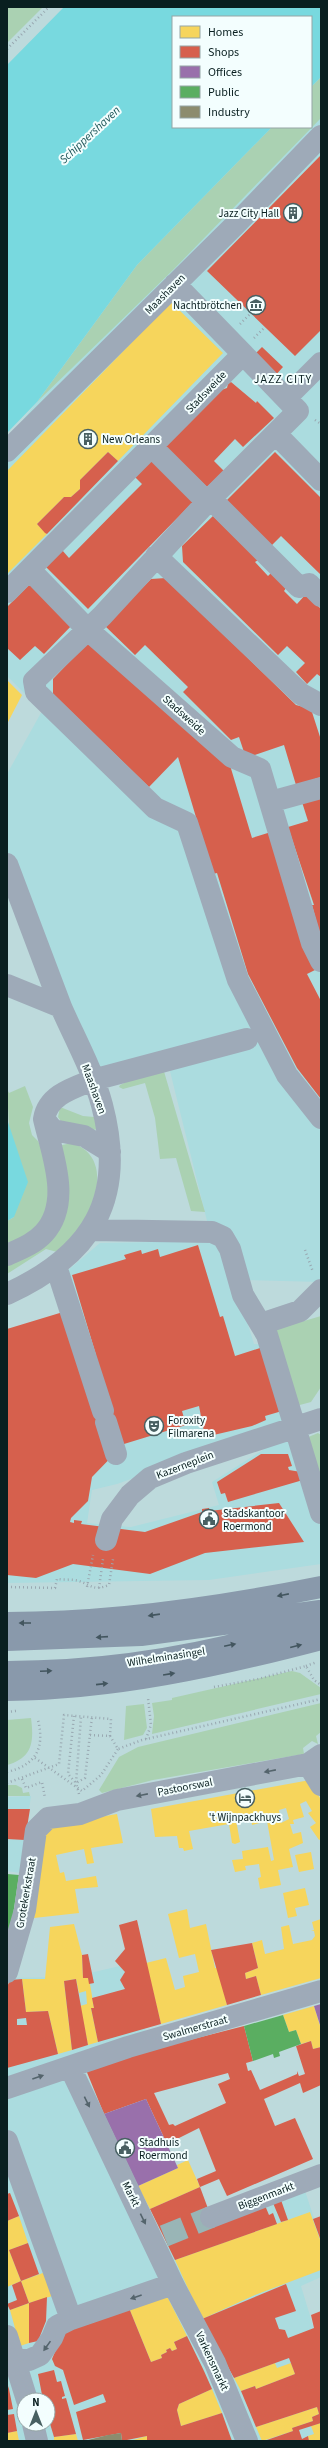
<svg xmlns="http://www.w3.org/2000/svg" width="328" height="2448" font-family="'Source Sans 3',sans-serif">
<rect width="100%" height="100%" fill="#bddadc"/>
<path fill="#abdcdf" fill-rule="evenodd" d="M321 114V1282L247 1280 208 1225 168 1063 100 1080 7 852V774L42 711 7 676V440L37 402 311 127Z
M210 1241 224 1248 254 1344 266 1345 290 1422 117 1484 92 1490 87 1523 131 1527 219 1505 212 1482 293 1431 321 1529V1564L209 1580 7 1583V1487L109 1456 67 1271 100 1243Z
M31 1796 20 1873 7 1871V1797Z
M129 1964 150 2049 84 2069 163 2241 304 2188 321 2239V2277L301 2286 321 2352V2441H7V1982L9 1978 72 1977ZM24 2400H48V2424H24Z"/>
<path fill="#aad1b2" d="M7 7H43L7 43Z
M321 77V118L173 270 37 402 137 265 272 127H311V87Z
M163 1068 205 1212 191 1211 176 1158 160 1159 155 1118 145 1083 123 1089 119 1087 120 1085 149 1071Z
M25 1086 33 1107 29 1123 32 1135 38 1141 50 1167 46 1218 7 1250V1221L14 1217 7 1089 9 1093Z
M60 1107 83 1116 94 1117 97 1130 62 1123 58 1117Z
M72 1143C109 1155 99 1199 82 1224 76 1234 65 1243 57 1252L46 1249 7 1274V1262L49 1238 62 1145Z
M321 1316V1387L311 1402 296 1406 273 1330Z
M318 1433 321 1435V1486L306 1438Z
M292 1671 300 1673 321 1688V1694L152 1734 154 1716 152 1703 172 1700V1698Z
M321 1703V1732L316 1736 318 1744 312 1741 303 1748 304 1754 153 1780 102 1793 99 1790 119 1757 138 1747Z
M144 1704 147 1728 143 1735 124 1740 126 1706Z
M31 1718C34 1741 33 1758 7 1765V1720Z
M7 1785H16L22 1788 23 1793 29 1792 30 1796H7Z"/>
<path fill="#78d9df" d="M64 7H321V77L311 87V17H173V127H272L137 265 37 402 7 433V65Z
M7 1119 28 1182 14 1217 7 1221Z"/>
<path fill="#f6d55c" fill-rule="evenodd" d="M171 302 223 353 118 461 108 452 80 480V489L71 497H64L37 524 47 534 7 574V471Z
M7 680 22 695 7 724Z
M310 1780 321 1800V1839L319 1840 310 1827 316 1823 308 1813 312 1811 306 1801 300 1804 304 1817 293 1820 294 1824H290L293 1834 301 1832 303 1843 289 1849 293 1867 278 1870 281 1885 260 1889 258 1878 261 1877 259 1864 245 1866 246 1870 235 1872 232 1860 243 1859 242 1851 268 1847 271 1861 274 1860 267 1821 252 1825 251 1816 236 1820 240 1842 235 1844 232 1843 229 1824 189 1831 193 1849 184 1851 183 1848H179L177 1836 155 1837 151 1809ZM286 1808 289 1819 281 1823 279 1810Z
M117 1814 123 1843 91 1848 94 1863 87 1864 84 1849 56 1855 60 1873 64 1872 66 1881 96 1876 98 1887 75 1889 79 1913 34 1918 46 1830 50 1826Z
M311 1852 314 1869 299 1872 295 1855Z
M305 1888 309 1905 295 1908 297 1916 288 1918 283 1893Z
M187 1909 190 1928 206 1924 215 1968H218L227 2005 161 2024 146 1963 166 1958 175 1990 185 1987 183 1976 199 1972 195 1954 179 1958 168 1914Z
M321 1919V1978L261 1995 256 1976 246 1979 245 1973 258 1968 252 1943 262 1940 265 1954 284 1949 281 1927 289 1925 293 1944 312 1940 315 1936 314 1931H311L314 1930 312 1922Z
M74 1924 82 1955 83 1978H88L90 1984 94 2008H91L98 2042 88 2045 80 2006 87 2004 86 1991 79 1993 76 1979 64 1981 72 2050 58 2054 48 2011 26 2012 22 1979H45L50 1927Z
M314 2006 321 2029V2047L313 2049 311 2041 301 2044 296 2030 289 2032 283 2015Z
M188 2160 200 2187 150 2209 138 2186 178 2168 177 2165Z
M310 2212 321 2242V2270L255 2295 202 2319 175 2260Z
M19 2216 28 2243 9 2250 21 2281 7 2287V2221Z
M51 2270 59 2294 29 2303 21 2281Z
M162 2296 168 2298 187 2336 174 2342 177 2349 172 2351 170 2348 166 2350 167 2352 161 2355 162 2358 151 2362 129 2308Z
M29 2303V2343L20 2346 10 2310Z
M275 2363 277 2368 291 2363 295 2374 256 2389 255 2386 241 2391 234 2378Z
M212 2389 222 2413 181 2426 177 2410 179 2404Z
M317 2407 319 2414 312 2417 313 2421 292 2428 293 2431 262 2441 256 2427Z
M321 2423V2441H309L308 2436 314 2434 311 2426Z
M17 2431 19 2441H7V2433Z
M76 2434 78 2441H54V2437Z
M147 2436V2441H133V2440Z"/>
<path fill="#d6604d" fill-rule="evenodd" d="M321 155V330L295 356 207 271Z
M262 347 283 367 273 378 252 357Z
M231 382 256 403 257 401 274 418 243 447 235 439 214 461 224 471 207 487 164 445 218 391 227 388 228 384Z
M108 452 118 461 47 534 45 533 37 524 64 497H71L80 489V480Z
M275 452 321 498V575L281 536 271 546 225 502Z
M151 460 194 501 88 609 46 567 62 550 69 558 129 497 142 484 135 477Z
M213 516 258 560 255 562 268 576 271 573 286 588 284 591 297 604 306 594 321 609V677L317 674 307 684 296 672 305 663 287 646 278 655 183 562 182 546Z
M166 578 296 705 311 709 321 740V777L296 785 284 745 246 758 239 737 231 740 183 692 188 687 145 645 135 655 105 626 151 579Z
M33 581 75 622 44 654 35 646 20 660 7 648V607Z
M92 638 229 762 252 838 271 832 317 969 307 974 321 1001V1099L297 1068 248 974 217 873 213 874 178 757 149 787 53 694V679Z
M321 796V939L312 905H314L288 827 308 821 302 802Z
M198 1245 220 1317 223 1316 235 1356 263 1347 282 1411 265 1416 266 1420 252 1426 205 1437 199 1406 182 1411 186 1425 124 1444 92 1477 88 1501 71 1518 70 1522 74 1523V1520L82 1521 81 1524 145 1532 202 1512V1509L209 1508V1511L279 1503 304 1542 205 1553 150 1574 73 1564 36 1578 7 1575V1329L63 1312 93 1356 96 1355 72 1275 126 1259 124 1255 141 1250 142 1254 158 1249 160 1257Z
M261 1454H288L292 1466 288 1467 289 1470 301 1472 303 1480 228 1502 225 1493 221 1494 217 1482Z
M7 1809H30L25 1840 7 1839Z
M137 1920 161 2024 98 2042 91 2008H94L92 1998 125 1989 120 1980 125 1972 115 1961 125 1949 119 1925Z
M252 1943 258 1968 245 1973 246 1979 256 1976 261 1995 227 2005 211 1950Z
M88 1954 94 1983 89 1984 88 1978H83L82 1955Z
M22 1979 26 2012 48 2011 58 2054 7 2068V1987L10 1980ZM26 2018 27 2025H17V2019Z
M76 1979 88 2045 72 2050 64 1981Z
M244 2026 253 2061 246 2063 248 2071 251 2070 260 2090 297 2074V2071L299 2076 305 2074 296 2046 311 2041 313 2049 321 2047V2085L303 2093 300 2083 264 2099 275 2126 295 2118 313 2159 227 2196 219 2179 200 2187 197 2179 216 2171 199 2128 167 2144 146 2099 104 2114 86 2070 127 2056ZM228 2073 230 2079 218 2084 226 2103 175 2126 173 2124 169 2125 154 2093Z
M200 2187 213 2222 264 2203 269 2215 273 2213 277 2224 175 2260 150 2209Z
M10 2193 19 2216 7 2221V2194Z
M281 2200 288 2220 281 2222 273 2203Z
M321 2216V2241L313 2219Z
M28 2243 39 2274 21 2281 9 2250Z
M21 2281 29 2303 10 2310 7 2304 17 2300 12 2285Z
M286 2284 296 2311 275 2318 279 2329 285 2330 288 2338 314 2328 311 2315 321 2311V2423L299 2430 302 2439 308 2436 309 2441H264L293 2431 292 2428 313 2421 312 2417 319 2414 317 2407 256 2427 241 2391 255 2386 256 2389 295 2374 289 2358 234 2378 202 2319Z
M47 2297 46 2321 38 2341 29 2343V2303Z
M129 2308 151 2362 162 2358 161 2355 167 2352 166 2350 170 2348 172 2351 177 2349 174 2342 187 2336 204 2371 212 2389 179 2404 177 2410 181 2426 222 2413 232 2441H147V2436L122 2441 121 2433 83 2440 76 2412 106 2402 103 2394 74 2405 63 2370 55 2366 52 2359 63 2333Z
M54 2370 57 2382 61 2381 65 2396 62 2397V2399L66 2398 76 2434 54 2437 48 2417V2400H43L38 2374Z
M7 2383 9 2389 13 2409 7 2410Z
M14 2414 17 2431 7 2433V2415Z"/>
<path fill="#9970ab" d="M321 2004V2028L314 2006Z
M146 2099 178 2168 138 2186 104 2114Z"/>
<path fill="#5aae61" d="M7 1874 19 1875 8 1948H7Z
M283 2015 289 2032 296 2030 301 2044 279 2052 280 2056 274 2058 273 2054 253 2061 244 2026Z"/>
<path fill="#8c8c6e" d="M121 2433 122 2441H84L108 2435Z"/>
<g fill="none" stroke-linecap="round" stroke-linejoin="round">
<path stroke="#99b5b6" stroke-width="22" stroke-dasharray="22 11" stroke-linecap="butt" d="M164 2236 211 2217"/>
<path stroke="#99a8b1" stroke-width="2.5" stroke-dasharray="1 3" stroke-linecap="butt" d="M7 49 49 7
M240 324 251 313
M254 338 265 327
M315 420 321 424
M305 1250 313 1272
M7 1587 55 1588 57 1579C64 1580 73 1579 79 1581 93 1586 93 1591 109 1585L113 1559
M87 1587 93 1555
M99 1588 103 1559
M306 1666 317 1662
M214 1687 258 1679 306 1666 314 1680 321 1685
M7 1712 16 1711
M74 1716 68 1774 76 1783 85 1778 92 1717
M90 1735 110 1736 118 1749 142 1740 321 1699
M146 1739 151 1725 148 1698
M35 1758 82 1791 101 1775 118 1749
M7 1772C36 1765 45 1748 38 1720
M22 1779 26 1788 42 1782 45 1798
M7 1783 59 1764 64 1715 111 1719 110 1736
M79 1794 76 1783 81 1717"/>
<path stroke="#9eaab8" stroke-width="22" d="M175 284 243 354
M286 398 321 363
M276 434 321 480
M7 451 236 224 321 136
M211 499 299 587 309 584 321 596
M207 502 102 616 34 681 36 692 155 808 187 823 238 980 287 1075 321 1118
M156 556 301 694 321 705
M30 570 88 630 232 757 260 769 312 943 321 961
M7 592 243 354 298 411 207 502 152 447
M270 802 321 788
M7 864 61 1007
M7 985 61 1007C75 1039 93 1071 102 1105 127 1199 92 1255 7 1294
M110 1152 84 1136 53 1130 44 1119C48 1095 73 1088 93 1080L247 1039
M92 1230 212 1232 223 1237 230 1249 243 1295 267 1335 321 1513
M7 1255C20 1249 34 1244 44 1233 72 1202 52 1154 44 1119
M56 1266 103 1411
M261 1324 300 1311 321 1290
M106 1422 116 1454
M106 1540 112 1519 130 1495 150 1478 186 1463 321 1419
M308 1764 321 1785
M7 1972 25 1910 36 1830 48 1818 80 1814 117 1800 308 1764 321 1755
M70 2067 173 2284 215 2363 247 2441
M7 2088 128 2047 321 1991
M7 2141 71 2319
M211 2217 321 2175
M7 2336 27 2400
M15 2360H29L40 2355 52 2338 57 2326 71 2319 173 2284
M33 2424 37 2441"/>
<path stroke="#8999ab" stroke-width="22" d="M7 1623C113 1623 217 1608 321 1587
M7 1640 141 1635 320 1611
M7 1672C113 1672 221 1653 321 1620
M7 1690C114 1689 218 1666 321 1639"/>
</g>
<defs><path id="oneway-solid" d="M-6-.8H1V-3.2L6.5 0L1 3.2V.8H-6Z"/></defs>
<g fill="#43565f">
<use href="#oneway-solid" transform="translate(283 1595) rotate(169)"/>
<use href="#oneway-solid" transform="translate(154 1615) rotate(172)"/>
<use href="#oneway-solid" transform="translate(25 1623) rotate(180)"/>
<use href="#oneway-solid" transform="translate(102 1637) rotate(176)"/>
<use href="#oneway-solid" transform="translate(230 1645) rotate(-12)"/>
<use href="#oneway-solid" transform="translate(296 1646) rotate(-14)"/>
<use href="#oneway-solid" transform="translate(46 1671) rotate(-2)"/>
<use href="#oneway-solid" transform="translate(169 1674) rotate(-9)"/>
<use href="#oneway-solid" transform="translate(102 1684) rotate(-6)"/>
</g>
<g fill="#54646c">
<use href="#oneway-solid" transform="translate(270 1771) rotate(169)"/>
<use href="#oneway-solid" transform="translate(142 1795) rotate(169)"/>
<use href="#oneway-solid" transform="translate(38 2077) rotate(-19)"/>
<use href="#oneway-solid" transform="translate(87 2102) rotate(64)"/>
<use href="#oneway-solid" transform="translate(143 2219) rotate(64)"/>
<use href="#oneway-solid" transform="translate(136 2297) rotate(161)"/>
<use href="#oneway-solid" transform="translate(47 2346) rotate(125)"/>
</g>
<defs>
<symbol id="building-ring" viewBox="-11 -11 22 22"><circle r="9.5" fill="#f3fefe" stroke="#486062" stroke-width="1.5"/><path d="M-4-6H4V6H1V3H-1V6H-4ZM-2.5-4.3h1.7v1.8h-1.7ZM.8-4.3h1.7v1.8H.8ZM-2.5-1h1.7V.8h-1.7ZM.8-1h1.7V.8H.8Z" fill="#486062"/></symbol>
<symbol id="museum-ring" viewBox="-11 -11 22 22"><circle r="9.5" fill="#f3fefe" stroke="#486062" stroke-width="1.5"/><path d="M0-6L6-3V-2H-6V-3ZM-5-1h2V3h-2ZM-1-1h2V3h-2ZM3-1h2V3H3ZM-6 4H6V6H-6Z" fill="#486062"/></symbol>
<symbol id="theatre-ring" viewBox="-11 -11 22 22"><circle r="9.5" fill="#f3fefe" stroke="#486062" stroke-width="1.5"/><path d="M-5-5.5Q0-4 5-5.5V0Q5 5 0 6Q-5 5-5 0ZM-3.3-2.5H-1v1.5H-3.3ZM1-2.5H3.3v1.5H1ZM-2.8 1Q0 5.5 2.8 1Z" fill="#486062"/></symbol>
<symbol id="civic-ring" viewBox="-11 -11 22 22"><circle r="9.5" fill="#f3fefe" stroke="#486062" stroke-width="1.5"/><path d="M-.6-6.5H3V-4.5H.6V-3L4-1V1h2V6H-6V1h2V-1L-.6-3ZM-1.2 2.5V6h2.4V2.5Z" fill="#486062"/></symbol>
<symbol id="hotel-ring" viewBox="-11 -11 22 22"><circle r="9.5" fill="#f3fefe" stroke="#486062" stroke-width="1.5"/><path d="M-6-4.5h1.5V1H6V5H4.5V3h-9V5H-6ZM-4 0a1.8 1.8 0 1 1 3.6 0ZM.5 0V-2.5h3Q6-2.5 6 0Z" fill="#486062"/></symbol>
</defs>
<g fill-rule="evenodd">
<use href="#building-ring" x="282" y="202" width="22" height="22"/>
<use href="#museum-ring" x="245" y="294" width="22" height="22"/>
<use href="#building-ring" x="77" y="428" width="22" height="22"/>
<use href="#theatre-ring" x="143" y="1415" width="22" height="22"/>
<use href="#civic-ring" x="198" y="1508" width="22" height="22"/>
<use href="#hotel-ring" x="234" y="1787" width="22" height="22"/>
<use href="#civic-ring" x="114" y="2137" width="22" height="22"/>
</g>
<g text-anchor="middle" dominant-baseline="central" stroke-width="4" stroke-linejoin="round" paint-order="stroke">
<g font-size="11" fill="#091f20" stroke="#f3fefe" text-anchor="start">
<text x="279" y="213" text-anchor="end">Jazz City Hall</text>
<text x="242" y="305" text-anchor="end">Nachtbrötchen</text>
<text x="102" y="439">New Orleans</text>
<text x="168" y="1420">Foroxity<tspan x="168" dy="13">Filmarena</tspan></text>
<text x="223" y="1513">Stadskantoor<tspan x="223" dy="13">Roermond</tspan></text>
<text x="245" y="1817" text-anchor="middle">'t Wijnpackhuys</text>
<text x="139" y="2142">Stadhuis<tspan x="139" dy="13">Roermond</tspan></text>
</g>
<g font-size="11" fill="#091f20" stroke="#f3fefe">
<text transform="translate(165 294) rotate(-45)">Maashaven</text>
<text transform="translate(206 392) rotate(-46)">Stadsweide</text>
<text transform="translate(184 715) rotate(42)">Stadsweide</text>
<text transform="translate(94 1089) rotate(70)">Maashaven</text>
<text transform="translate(185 1465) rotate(-21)">Kazerneplein</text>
<text transform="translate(166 1657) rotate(-9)">Wilhelminasingel</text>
<text transform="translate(185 1787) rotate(-11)">Pastoorswal</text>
<text transform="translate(26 1893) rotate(-80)">Grotekerkstraat</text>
<text transform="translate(195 2028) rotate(-16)">Swalmerstraat</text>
<text transform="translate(131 2194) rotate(64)">Markt</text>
<text transform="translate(266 2196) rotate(-21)">Biggenmarkt</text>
<text transform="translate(212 2361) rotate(65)">Varkensmarkt</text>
</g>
<g font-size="12" font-style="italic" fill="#20575a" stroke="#f3fefe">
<text transform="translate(90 135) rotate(-43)">Schippershaven</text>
</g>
<g font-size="12" letter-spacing="1" fill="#091f20" stroke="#f3fefe">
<text x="283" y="379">JAZZ CITY</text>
</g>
</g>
<rect width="328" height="2448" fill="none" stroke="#091f20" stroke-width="16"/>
<rect x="172" y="16" width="140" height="112" fill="#f3fefe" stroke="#95a5a5"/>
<rect x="180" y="26" width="20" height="12" fill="#f6d55c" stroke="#95a5a5"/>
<text x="208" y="36" font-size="12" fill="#091f20">Homes</text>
<rect x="180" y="46" width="20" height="12" fill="#d6604d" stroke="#95a5a5"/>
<text x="208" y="56" font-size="12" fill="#091f20">Shops</text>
<rect x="180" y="66" width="20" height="12" fill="#9970ab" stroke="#95a5a5"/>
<text x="208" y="76" font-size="12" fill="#091f20">Offices</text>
<rect x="180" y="86" width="20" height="12" fill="#5aae61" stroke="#95a5a5"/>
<text x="208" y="96" font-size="12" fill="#091f20">Public</text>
<rect x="180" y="106" width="20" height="12" fill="#8c8c6e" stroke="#95a5a5"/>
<text x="208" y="116" font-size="12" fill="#091f20">Industry</text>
<g transform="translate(36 2412)"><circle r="19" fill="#f3fefe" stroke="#95a5a5"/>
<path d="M0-3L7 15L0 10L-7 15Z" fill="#486062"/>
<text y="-6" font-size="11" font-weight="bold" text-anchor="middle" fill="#091f20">N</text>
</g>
</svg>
